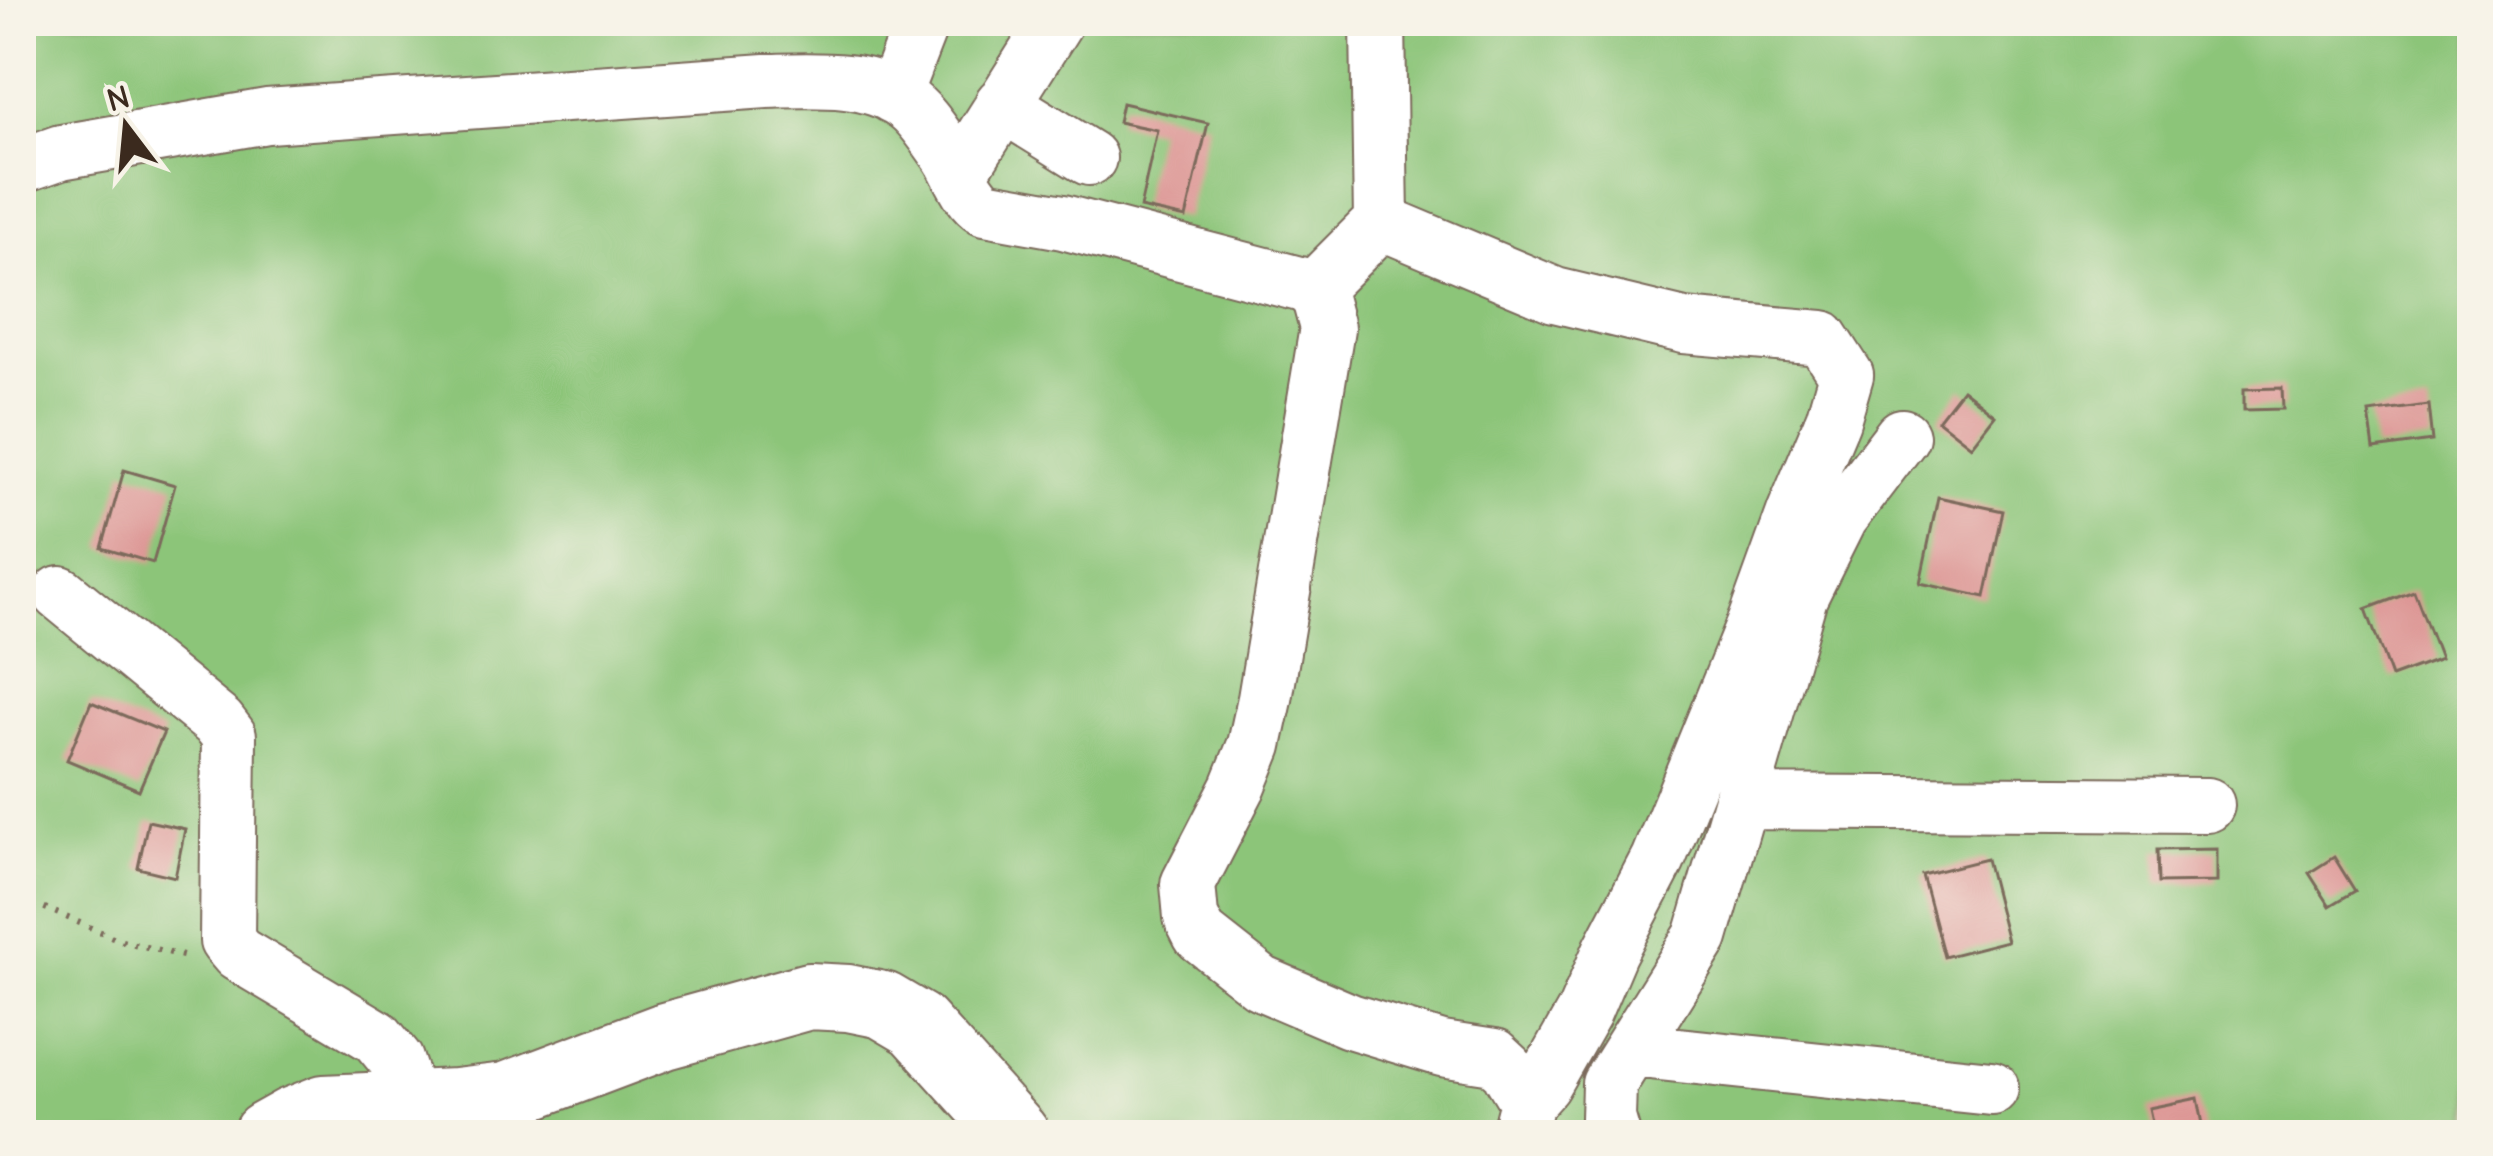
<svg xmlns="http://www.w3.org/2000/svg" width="2493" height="1156" font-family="'Comic Neue',sans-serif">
<rect width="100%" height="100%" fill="#f7f3e8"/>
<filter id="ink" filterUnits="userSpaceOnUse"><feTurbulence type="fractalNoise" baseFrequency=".00833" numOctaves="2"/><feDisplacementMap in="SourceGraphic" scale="24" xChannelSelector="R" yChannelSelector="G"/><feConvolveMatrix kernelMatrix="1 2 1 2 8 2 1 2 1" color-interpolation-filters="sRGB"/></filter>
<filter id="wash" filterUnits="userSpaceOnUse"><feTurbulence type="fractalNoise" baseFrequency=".004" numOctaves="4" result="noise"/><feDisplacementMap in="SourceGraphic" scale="48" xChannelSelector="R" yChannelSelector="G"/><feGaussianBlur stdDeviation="2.7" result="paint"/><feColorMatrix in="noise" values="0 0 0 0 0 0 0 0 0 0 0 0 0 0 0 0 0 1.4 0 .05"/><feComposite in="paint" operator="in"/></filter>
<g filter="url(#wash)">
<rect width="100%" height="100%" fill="#f5e3cb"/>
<path fill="#8cc579" stroke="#64784c" stroke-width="3" d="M21 21H2472V1135H21Z"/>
<g id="blocks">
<path fill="#dd9795" d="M1122 103 1208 123 1186 218 1140 208 1157 130 1118 122Z
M2282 388 2283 409 2244 410V389Z
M1962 389 1995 415 1971 446 1938 420Z
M2428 405 2432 441 2374 449 2369 413Z
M124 470 175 485 153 563 102 548Z
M1938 497 2003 511 1985 597 1920 583Z
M2414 591 2440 659 2391 677 2366 609Z
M91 702 164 732 139 790 67 760Z
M148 821 185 829 175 877 138 868Z
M2217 849V882L2158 883 2157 850Z
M2334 857 2355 891 2330 906 2309 873Z
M1986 859 2007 941 1944 957 1922 875Z
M2198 1098 2205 1135H2155L2149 1108Z"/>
</g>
</g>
<g filter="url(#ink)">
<use href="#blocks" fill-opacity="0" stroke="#7c6b5b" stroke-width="3"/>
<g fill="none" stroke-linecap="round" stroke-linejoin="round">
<defs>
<path id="minor" d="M893 96 922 21
M1002 104 1089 158
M21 166 61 152 267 116 766 81C810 80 867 75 905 103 922 114 936 138 948 154 960 172 967 197 985 208L1063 222 1307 286 1319 298 1327 328 1265 699 1255 745 1238 787 1188 884 1191 917 1200 935 1261 983 1350 1021 1442 1049 1494 1057 1507 1069 1527 1102
M960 173 1056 21
M1381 222 1555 295 1684 326 1822 338 1846 375 1833 420 1794 513 1755 621 1658 859 1610 951 1584 1012 1543 1084 1527 1102 1519 1133
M1313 290 1381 222 1378 21
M60 593 219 723 229 736 227 941 238 954 377 1037 396 1060 410 1102
M1742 802 2207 805
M1631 1050 1991 1088
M1613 1135 1608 1118 1609 1084 1701 937 1800 597 1840 517 1902 436"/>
<path id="major" d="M266 1135 291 1121 324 1108 456 1102 506 1096 665 1036 809 996 848 998 883 1005 917 1025 1016 1135"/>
</defs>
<use href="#minor" stroke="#7c6b5b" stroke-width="58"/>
<use href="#major" stroke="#7c6b5b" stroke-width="70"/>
<path stroke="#7c6b5b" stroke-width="6" stroke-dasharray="3 9" stroke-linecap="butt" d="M21 905H38L122 941 187 957"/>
<use href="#minor" stroke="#fff" stroke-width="54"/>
<use href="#major" stroke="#fff" stroke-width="66"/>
</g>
</g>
<rect width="2493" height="1156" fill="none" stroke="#f7f3e8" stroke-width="72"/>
<g transform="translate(126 126) rotate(344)" stroke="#f7f3e8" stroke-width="9" paint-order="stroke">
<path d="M0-9L21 45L0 30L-21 45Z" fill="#3b2a1e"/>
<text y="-18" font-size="33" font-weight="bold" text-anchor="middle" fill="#3b2a1e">N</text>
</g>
</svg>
